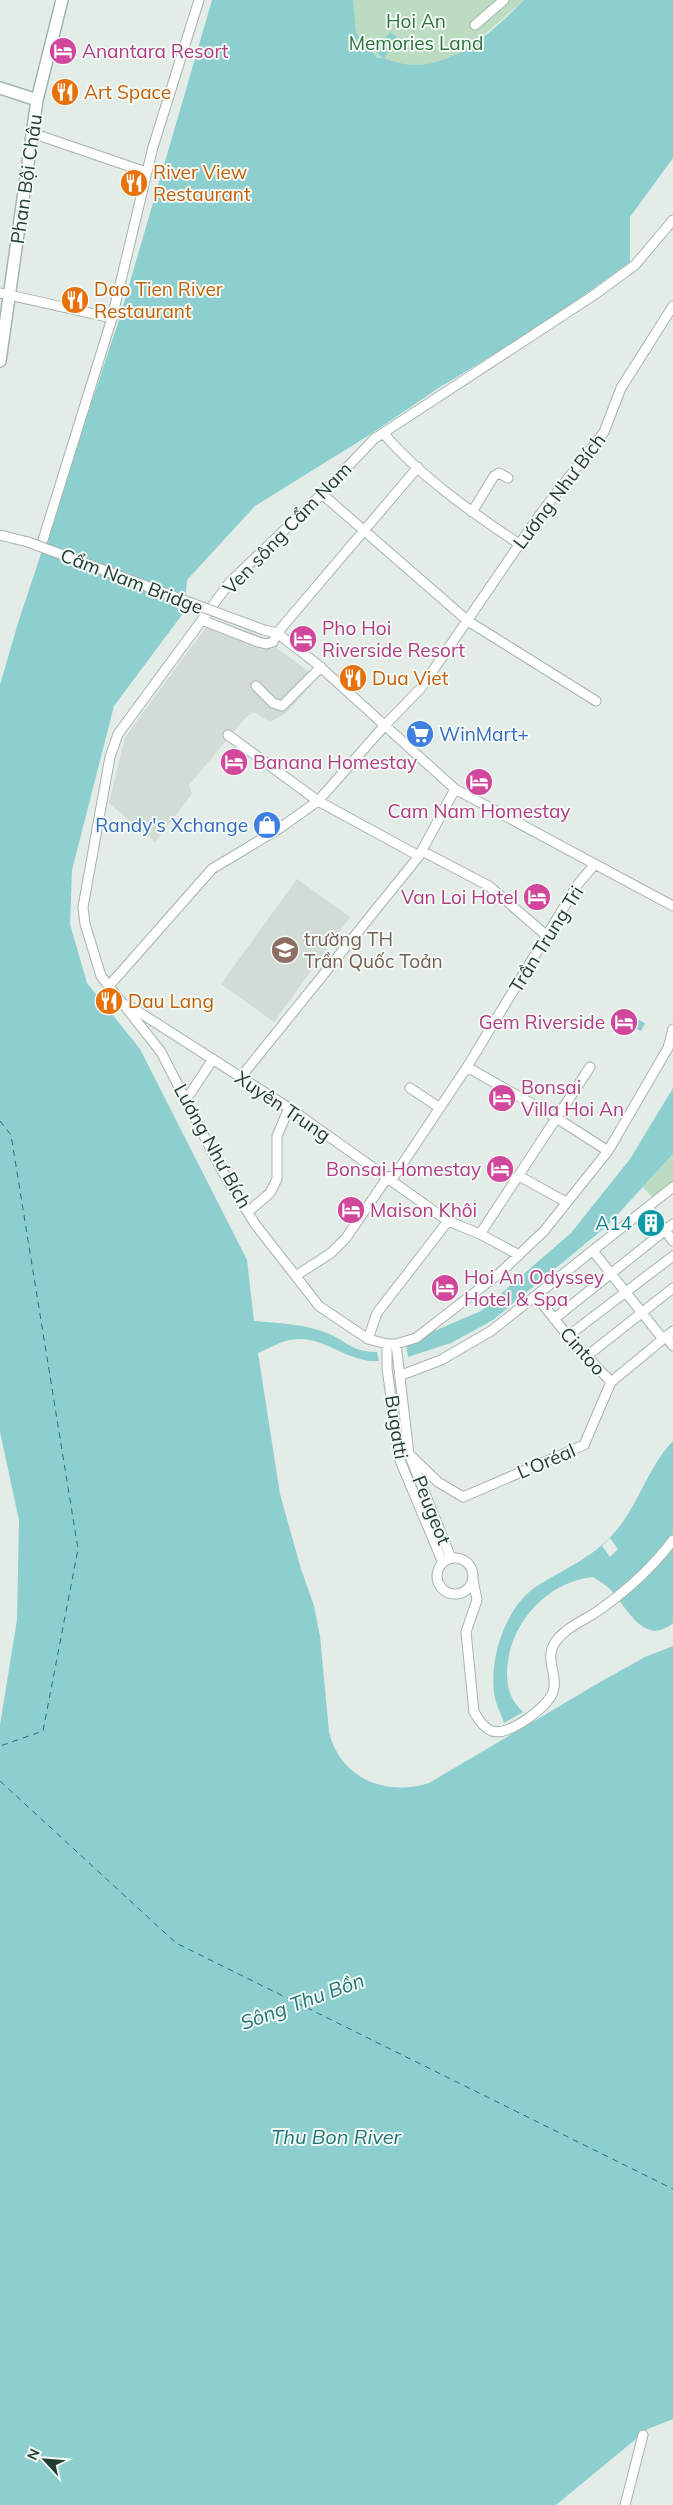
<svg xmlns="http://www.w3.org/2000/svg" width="673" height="2505" font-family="Mulish,sans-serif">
<rect width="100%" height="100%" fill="#e3ece7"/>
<path fill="#d1dcd5" d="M209 623 249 631 275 642 277 648 317 678 286 713 270 722 254 712 246 717 189 785 192 794 155 842 109 803 125 737Z
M297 879 350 917 274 1022 221 984Z"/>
<path fill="#bcdcc1" d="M524 0 470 47 448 60 424 65H400L379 58 355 33 353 0Z
M673 1154V1182L653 1198 643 1187Z"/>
<path fill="#8dcecf" d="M212 0H353L356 33 378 58H383L375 51 390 32 399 39 384 58C439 83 488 36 524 0H673V158L630 217V262L542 325 437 389 371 434 255 506 187 580 184 612 114 706 72 870 70 924 87 983 140 1049 247 1260 254 1321C278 1323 304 1324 327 1333 349 1342 349 1351 377 1352L379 1361C346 1363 322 1333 290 1340 279 1342 268 1349 258 1353L280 1494 301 1569 314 1606 320 1636 329 1732C340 1778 385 1797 429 1783L602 1681 645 1657 673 1646V2419L648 2429 556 2505H0V1725L17 1620 19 1520 0 1432V685L18 623 119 320Z
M619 1010 645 1023 641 1031 615 1018Z
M673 1088V1154L608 1225 493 1320 451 1343 408 1357 406 1343 481 1311 571 1233 630 1159Z
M673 1441V1623C643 1648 626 1605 609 1588 604 1584 598 1580 593 1577 546 1582 509 1624 507 1671 507 1689 510 1699 523 1712L504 1723C502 1716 498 1709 496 1702 486 1666 504 1607 537 1586 564 1569 592 1558 614 1533 639 1505 647 1468 673 1441Z"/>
<path fill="#e3ece7" d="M610 1538 618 1549 610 1557 602 1546Z"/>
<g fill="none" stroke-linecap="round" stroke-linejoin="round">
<path stroke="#1f7476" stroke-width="1" stroke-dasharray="6 5" stroke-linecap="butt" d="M0 1121 11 1135 78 1549 43 1731 0 1746
M0 1781 176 1943 673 2189"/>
<defs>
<path id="street" d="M475 25 504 0
M32 133 146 172
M673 220 635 265 594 295 374 439 322 494 230 582 118 734 110 757 83 907 85 924 101 976 161 1052 221 1169 255 1224 319 1306 368 1339 387 1344H396L416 1338 500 1273 544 1231 608 1151 668 1048 673 1029
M0 293 112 318
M383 433C422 478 470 511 519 544
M322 494 468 621 596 701
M472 512 494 476 499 473 508 478
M0 535 28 542
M43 540 112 318 153 147 199 0
M202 620 258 642 266 644 273 642 277 633 418 467
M264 630 277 633 317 664 455 789 673 906
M256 686 273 703 282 706 321 667
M228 735 318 801 419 856
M422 851 489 886 547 936
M108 987 212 869 280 828 318 801 386 724 421 688 538 517 604 432 621 388 673 306
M128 1005 289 1108 448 1221 480 1234 519 1255
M467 1067 555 1117 608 1151
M240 1078 419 856 455 789
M410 1088 440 1108
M186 1100 213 1059
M519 1176 566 1202
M648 1207 673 1241
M249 1211 270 1193 277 1179V1136L289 1108
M480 1234 590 1067
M593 1251 662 1338
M297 1275 331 1253 346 1238 387 1178 395 1175 467 1067 578 884 595 864
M536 1296 568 1336 611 1382
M554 1319 673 1224
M568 1336 673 1256
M666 1336 673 1346
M368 1339 377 1313 448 1221
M387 1344V1368L399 1458 443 1563
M396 1344 409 1454 451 1558
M587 1356 673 1288
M399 1376 441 1360 491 1331 673 1187
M409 1454 438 1482 463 1497 584 1445 611 1382 673 1331
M437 1576a18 18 0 1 1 36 0a18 18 0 1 1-36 0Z
M473 1580 477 1600 466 1632 474 1712C478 1719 484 1728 492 1731 508 1737 548 1707 553 1692 559 1674 543 1659 556 1641 567 1626 588 1619 602 1608 630 1588 652 1568 673 1540
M625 2505 643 2435"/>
<path id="secondary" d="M0 88 37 100
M0 361 37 100 62 0"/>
</defs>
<use href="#street" stroke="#a6b4ad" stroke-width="11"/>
<use href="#secondary" stroke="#a1b7ad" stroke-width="14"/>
<use href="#street" stroke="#fff" stroke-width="9"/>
<use href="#secondary" stroke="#fff" stroke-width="11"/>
<defs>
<path id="street-bridge" d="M28 542 264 630"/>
</defs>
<use href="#street-bridge" stroke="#a6b4ad" stroke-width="11" stroke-linecap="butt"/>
<use href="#street-bridge" stroke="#fff" stroke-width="9"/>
</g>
<defs>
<symbol id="hotel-disc" viewBox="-11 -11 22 22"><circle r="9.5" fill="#d1479c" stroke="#f3f9f5"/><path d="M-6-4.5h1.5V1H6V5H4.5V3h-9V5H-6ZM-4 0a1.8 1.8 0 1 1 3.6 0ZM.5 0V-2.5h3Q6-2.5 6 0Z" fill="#fff"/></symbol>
<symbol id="restaurant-disc" viewBox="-11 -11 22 22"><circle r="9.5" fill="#e8710a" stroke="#f3f9f5"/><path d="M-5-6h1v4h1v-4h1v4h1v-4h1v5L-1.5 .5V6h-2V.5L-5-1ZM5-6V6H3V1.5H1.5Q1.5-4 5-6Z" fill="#fff"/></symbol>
<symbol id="supermarket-disc" viewBox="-11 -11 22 22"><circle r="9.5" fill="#3f7fe0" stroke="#f3f9f5"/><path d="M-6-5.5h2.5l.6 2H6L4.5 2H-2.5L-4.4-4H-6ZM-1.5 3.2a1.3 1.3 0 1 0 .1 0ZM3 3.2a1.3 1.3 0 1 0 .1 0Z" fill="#fff"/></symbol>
<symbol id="shop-disc" viewBox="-11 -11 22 22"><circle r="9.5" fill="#3f7fe0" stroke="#f3f9f5"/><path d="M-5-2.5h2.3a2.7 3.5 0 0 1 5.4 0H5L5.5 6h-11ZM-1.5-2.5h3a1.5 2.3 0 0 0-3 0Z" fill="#fff"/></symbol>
<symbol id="school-disc" viewBox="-11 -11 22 22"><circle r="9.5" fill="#8d6e63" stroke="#f3f9f5"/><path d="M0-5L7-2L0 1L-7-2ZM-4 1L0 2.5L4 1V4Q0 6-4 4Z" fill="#fff"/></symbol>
<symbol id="building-disc" viewBox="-11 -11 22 22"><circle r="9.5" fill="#0f9aa8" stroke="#f3f9f5"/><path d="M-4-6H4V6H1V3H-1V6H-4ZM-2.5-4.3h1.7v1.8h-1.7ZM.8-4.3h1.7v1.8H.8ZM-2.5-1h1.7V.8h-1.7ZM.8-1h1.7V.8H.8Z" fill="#fff"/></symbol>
</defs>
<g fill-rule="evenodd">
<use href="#hotel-disc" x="47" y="35" width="32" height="32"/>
<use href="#restaurant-disc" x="49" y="76" width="32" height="32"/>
<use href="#restaurant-disc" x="118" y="167" width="32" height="32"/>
<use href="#restaurant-disc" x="59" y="284" width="32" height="32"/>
<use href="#hotel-disc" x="287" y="623" width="32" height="32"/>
<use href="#restaurant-disc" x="337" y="662" width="32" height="32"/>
<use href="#supermarket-disc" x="404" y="718" width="32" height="32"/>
<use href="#hotel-disc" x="218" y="746" width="32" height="32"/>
<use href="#hotel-disc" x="463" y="766" width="32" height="32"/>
<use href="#shop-disc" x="251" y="809" width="32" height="32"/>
<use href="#hotel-disc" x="521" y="881" width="32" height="32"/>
<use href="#school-disc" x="269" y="934" width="32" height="32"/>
<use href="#restaurant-disc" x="93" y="985" width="32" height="32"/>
<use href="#hotel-disc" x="608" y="1006" width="32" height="32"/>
<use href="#hotel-disc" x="486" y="1082" width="32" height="32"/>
<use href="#hotel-disc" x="484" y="1153" width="32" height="32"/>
<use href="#hotel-disc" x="335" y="1194" width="32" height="32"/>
<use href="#building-disc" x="635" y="1207" width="32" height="32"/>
<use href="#hotel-disc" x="429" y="1272" width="32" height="32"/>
</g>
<g text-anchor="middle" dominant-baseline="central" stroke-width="4" stroke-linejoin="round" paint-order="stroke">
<g font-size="19" fill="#2f723f" stroke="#f3f9f5">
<text x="416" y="21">Hoi An<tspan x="416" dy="22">Memories Land</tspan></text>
</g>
<g font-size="19" fill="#b23c85" stroke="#f3f9f5" text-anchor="start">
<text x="82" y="51">Anantara Resort</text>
<text x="322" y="628">Pho Hoi<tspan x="322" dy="22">Riverside Resort</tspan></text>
<text x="253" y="762">Banana Homestay</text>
<text x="479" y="811" text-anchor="middle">Cam Nam Homestay</text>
<text x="518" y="897" text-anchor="end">Van Loi Hotel</text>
<text x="605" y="1022" text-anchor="end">Gem Riverside</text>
<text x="521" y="1087">Bonsai<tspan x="521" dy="22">Villa Hoi An</tspan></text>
<text x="481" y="1169" text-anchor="end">Bonsai Homestay</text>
<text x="370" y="1210">Maison Khôi</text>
<text x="464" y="1277">Hoi An Odyssey<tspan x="464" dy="22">Hotel &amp; Spa</tspan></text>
</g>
<g font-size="19" fill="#c56008" stroke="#f3f9f5" text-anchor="start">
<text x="84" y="92">Art Space</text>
<text x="153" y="172">River View<tspan x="153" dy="22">Restaurant</tspan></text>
<text x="94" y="289">Dao Tien River<tspan x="94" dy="22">Restaurant</tspan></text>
<text x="372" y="678">Dua Viet</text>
<text x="128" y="1001">Dau Lang</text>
</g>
<g font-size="19" fill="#233d32" stroke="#f3f9f5">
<text transform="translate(26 179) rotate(-82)">Phan Bội Châu</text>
<text transform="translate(559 491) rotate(-53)">Lương Như Bích</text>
<text transform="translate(287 528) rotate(-46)">Ven sông Cẩm Nam</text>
<text transform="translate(132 581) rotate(21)">Cẩm Nam Bridge</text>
<text transform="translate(546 939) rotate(-58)">Trần Trung Tri</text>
<text transform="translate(283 1106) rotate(34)">Xuyên Trung</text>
<text transform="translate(213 1146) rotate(61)">Lương Như Bích</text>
<text transform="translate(583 1351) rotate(48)">Cintoo</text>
<text transform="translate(397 1427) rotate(81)">Bugatti</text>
<text transform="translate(546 1461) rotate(-23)">L’Oréal</text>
<text transform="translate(432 1510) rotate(68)">Peugeot</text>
</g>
<g font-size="19" fill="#366cbe" stroke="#f3f9f5" text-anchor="start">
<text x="439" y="734">WinMart+</text>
<text x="248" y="825" text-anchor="end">Randy's Xchange</text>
</g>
<g font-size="19" fill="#785e54" stroke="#f3f9f5" text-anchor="start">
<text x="304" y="939">trường TH<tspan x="304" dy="22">Trần Quốc Toản</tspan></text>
</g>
<g font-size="19" fill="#0d838f" stroke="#f3f9f5" text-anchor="end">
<text x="632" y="1223">A14</text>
</g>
<g font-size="20" font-style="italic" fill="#1f7476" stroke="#f3f9f5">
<text transform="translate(302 2001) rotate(-20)">Sông Thu Bồn</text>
<text x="336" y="2136">Thu Bon River</text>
</g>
</g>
<g transform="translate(45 2460) rotate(296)" stroke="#f3f9f5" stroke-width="4" paint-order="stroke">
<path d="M0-4L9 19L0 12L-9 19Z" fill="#233d32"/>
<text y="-8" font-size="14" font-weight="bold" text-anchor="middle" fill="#233d32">N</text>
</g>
</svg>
